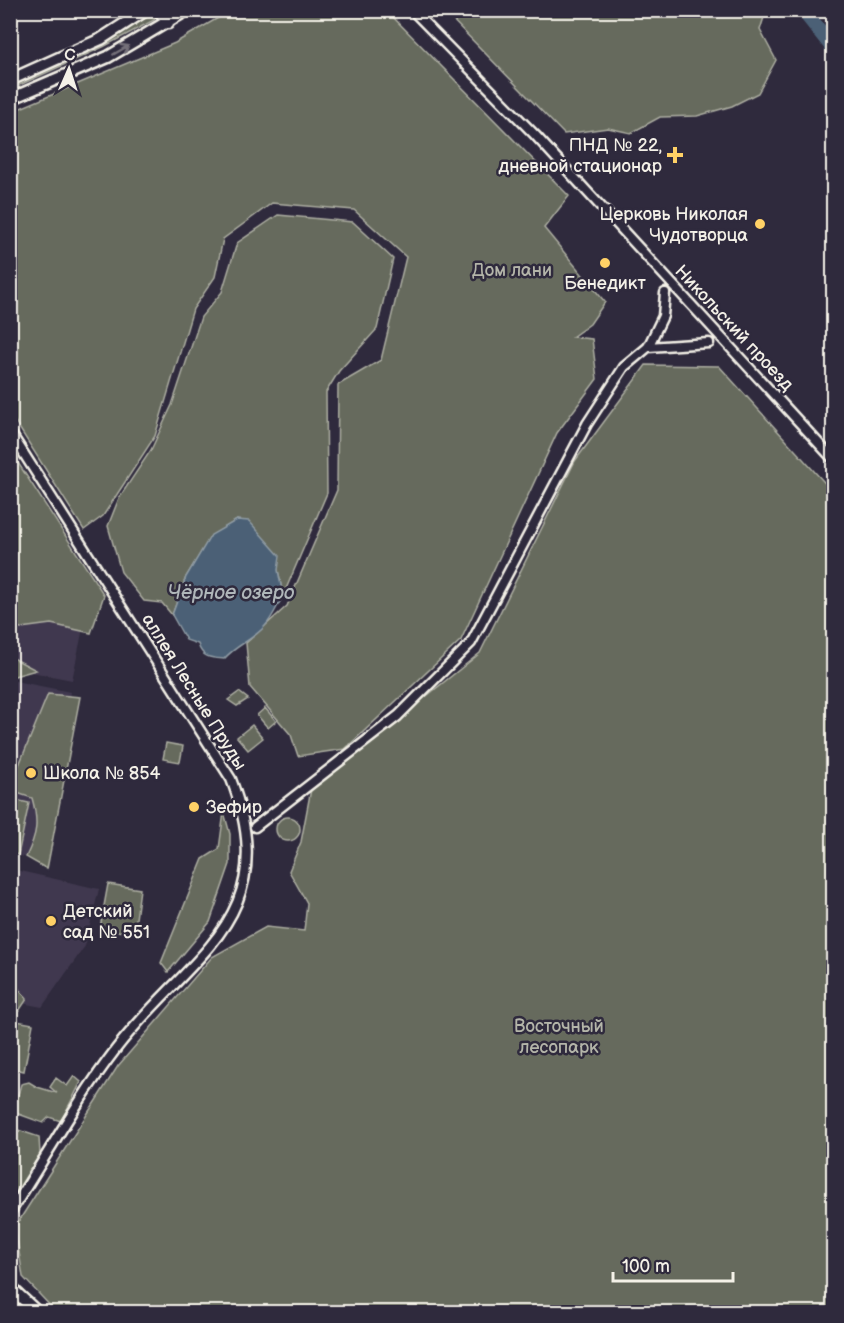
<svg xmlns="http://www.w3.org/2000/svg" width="844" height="1323" font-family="'Balsamiq Sans',sans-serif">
<rect width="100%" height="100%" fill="#2f2a3d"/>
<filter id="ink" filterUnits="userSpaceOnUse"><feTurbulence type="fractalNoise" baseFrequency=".0167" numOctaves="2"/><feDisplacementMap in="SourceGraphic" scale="12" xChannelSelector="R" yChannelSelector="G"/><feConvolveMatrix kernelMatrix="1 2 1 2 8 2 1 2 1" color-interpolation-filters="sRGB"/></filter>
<g filter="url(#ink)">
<path fill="#41394f" d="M10 586 89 600 72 680 11 668Z
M10 680 70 692 34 859 11 854Z
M11 869 99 889 85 946 42 1007 11 1001Z"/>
<path fill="#666b5d" stroke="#adaea2" stroke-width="1.5" d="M230 11H387L569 196 544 228 605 302 590 324 572 337 592 339 597 379 557 433 461 640 345 749 298 756 291 735 250 687 246 643 287 606 337 490 338 385 381 360 406 257 354 210 272 203 223 239 215 277 193 309 155 436 103 516 84 530 11 415V112L175 43Z
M444 11H766L760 30 776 60 758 93 732 106 697 116 660 117 631 133 608 128 564 134Z
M152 14 156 16 154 20 103 47 11 89 10 84 101 43Z
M278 215 353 222 393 259 377 329 339 371 326 392 327 493 283 596 278 570 237 520 211 536 186 577 172 615 162 603 144 601 121 572 108 526 119 498 151 450 172 405 201 317 222 292 237 243Z
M646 365 719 366 833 492V1312H56L23 1277 15 1227 118 1066 212 957 266 927 304 931 307 903 289 871 301 842 311 789 480 653 575 461Z
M11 452 104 595 91 633 51 624 21 628 11 626Z
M11 657 36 670 11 677Z
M239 692 248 699 237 706 228 700Z
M48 694 80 697 47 869 26 857C37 834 39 823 32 798L11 791 10 787Z
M265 708 276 721 268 728 257 715Z
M252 725 263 738 248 750 237 737Z
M166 743 183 746 180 762 163 759Z
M11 799 29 803 18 855 11 853Z
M224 812 230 834V864L210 922 168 972 161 963 203 859 219 849Z
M276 829a12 12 0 1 1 24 0a12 12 0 1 1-24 0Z
M108 884 140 889 134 934 100 928Z
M11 983 16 985 27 999 19 1011 11 1009Z
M11 1020 33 1024 24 1071 11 1068Z
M74 1076 81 1082 61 1121 49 1117 43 1123 13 1112 21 1084 29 1082 37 1087 57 1093 50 1087 56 1078 67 1086Z
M18 1130 39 1137 40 1154 11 1200V1163Z"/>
<path fill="#4b6176" stroke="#8f9ba4" stroke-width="1.5" d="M237 520 249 521 280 556 278 570 283 596C277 606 273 617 265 626 253 640 236 645 224 659 211 658 202 658 198 644L186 640 172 615 186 577 211 535Z"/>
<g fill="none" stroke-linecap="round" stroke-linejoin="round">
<path stroke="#4b6176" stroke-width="15" d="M803 10 834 49"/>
<defs>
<path id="minor" d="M412 10 535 135 834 460
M648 347 709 343
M10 432 231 779C285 920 189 954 116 1049 77 1100 45 1159 10 1213
M255 827 398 716 471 643 587 424 624 367 648 347 663 316 665 293"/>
<path id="major" d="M159 10 168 23
M10 80 101 39 146 10
M10 99 108 57 187 10
M10 1287 37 1312"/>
</defs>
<use href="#minor" stroke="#f4f1e8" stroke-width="13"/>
<use href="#major" stroke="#f4f1e8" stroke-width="15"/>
<use href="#minor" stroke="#2f2a3d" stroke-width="8"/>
<use href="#major" stroke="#2f2a3d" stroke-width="10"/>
</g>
<defs><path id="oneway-shaft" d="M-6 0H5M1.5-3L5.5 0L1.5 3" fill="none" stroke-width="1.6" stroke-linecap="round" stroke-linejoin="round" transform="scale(1.5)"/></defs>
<use stroke="#747079" href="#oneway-shaft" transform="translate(121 50) rotate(-30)"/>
</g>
<g fill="#ffd166" stroke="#2f2a3d" stroke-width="2">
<path d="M672 146h6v6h6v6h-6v6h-6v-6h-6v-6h6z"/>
<circle cx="760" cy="224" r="6"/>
<circle cx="605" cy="263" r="6"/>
<circle cx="31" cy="773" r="6"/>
<circle cx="194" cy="807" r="6"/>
<circle cx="51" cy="921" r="6"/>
</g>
<g text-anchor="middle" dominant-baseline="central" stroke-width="5" stroke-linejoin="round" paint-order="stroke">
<g font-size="18" fill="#f4f1e8" stroke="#2f2a3d" text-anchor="start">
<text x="662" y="145" text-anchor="end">ПНД № 22,<tspan x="662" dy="21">дневной стационар</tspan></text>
<text x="748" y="214" text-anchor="end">Церковь Николая<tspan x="748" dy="21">Чудотворца</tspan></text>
<text x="605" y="283" text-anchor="middle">Бенедикт</text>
<text x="43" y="773">Школа № 854</text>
<text x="206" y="807">Зефир</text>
<text x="63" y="911">Детский<tspan x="63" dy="21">сад № 551</tspan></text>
</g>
<g font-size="18" fill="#b4b5a9" stroke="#2f2a3d">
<text x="512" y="270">Дом лани</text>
<text x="559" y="1026">Восточный<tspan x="559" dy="21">лесопарк</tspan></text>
</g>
<g font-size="18" fill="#f4f1e8" stroke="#2f2a3d">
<text transform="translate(734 328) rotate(47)">Никольский проезд</text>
<text transform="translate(194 692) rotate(58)">аллея Лесные Пруды</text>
</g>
<g font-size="20" font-style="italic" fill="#b0b7ba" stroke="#2f2a3d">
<text x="231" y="593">Чёрное озеро</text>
</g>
</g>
<rect width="844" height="1323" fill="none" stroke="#2f2a3d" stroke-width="36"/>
<rect x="18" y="18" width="808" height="1287" fill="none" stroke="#f4f1e8" stroke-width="2" filter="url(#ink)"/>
<g transform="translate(69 69) rotate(3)" stroke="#2f2a3d" stroke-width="4.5" paint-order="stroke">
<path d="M0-4.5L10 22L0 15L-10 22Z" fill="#f4f1e8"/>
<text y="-9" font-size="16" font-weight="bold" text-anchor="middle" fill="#f4f1e8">С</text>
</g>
<path d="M613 1272v9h120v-9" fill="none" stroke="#f4f1e8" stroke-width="3"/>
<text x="622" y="1272" font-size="18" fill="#f4f1e8" stroke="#2f2a3d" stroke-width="4.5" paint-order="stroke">100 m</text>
</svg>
